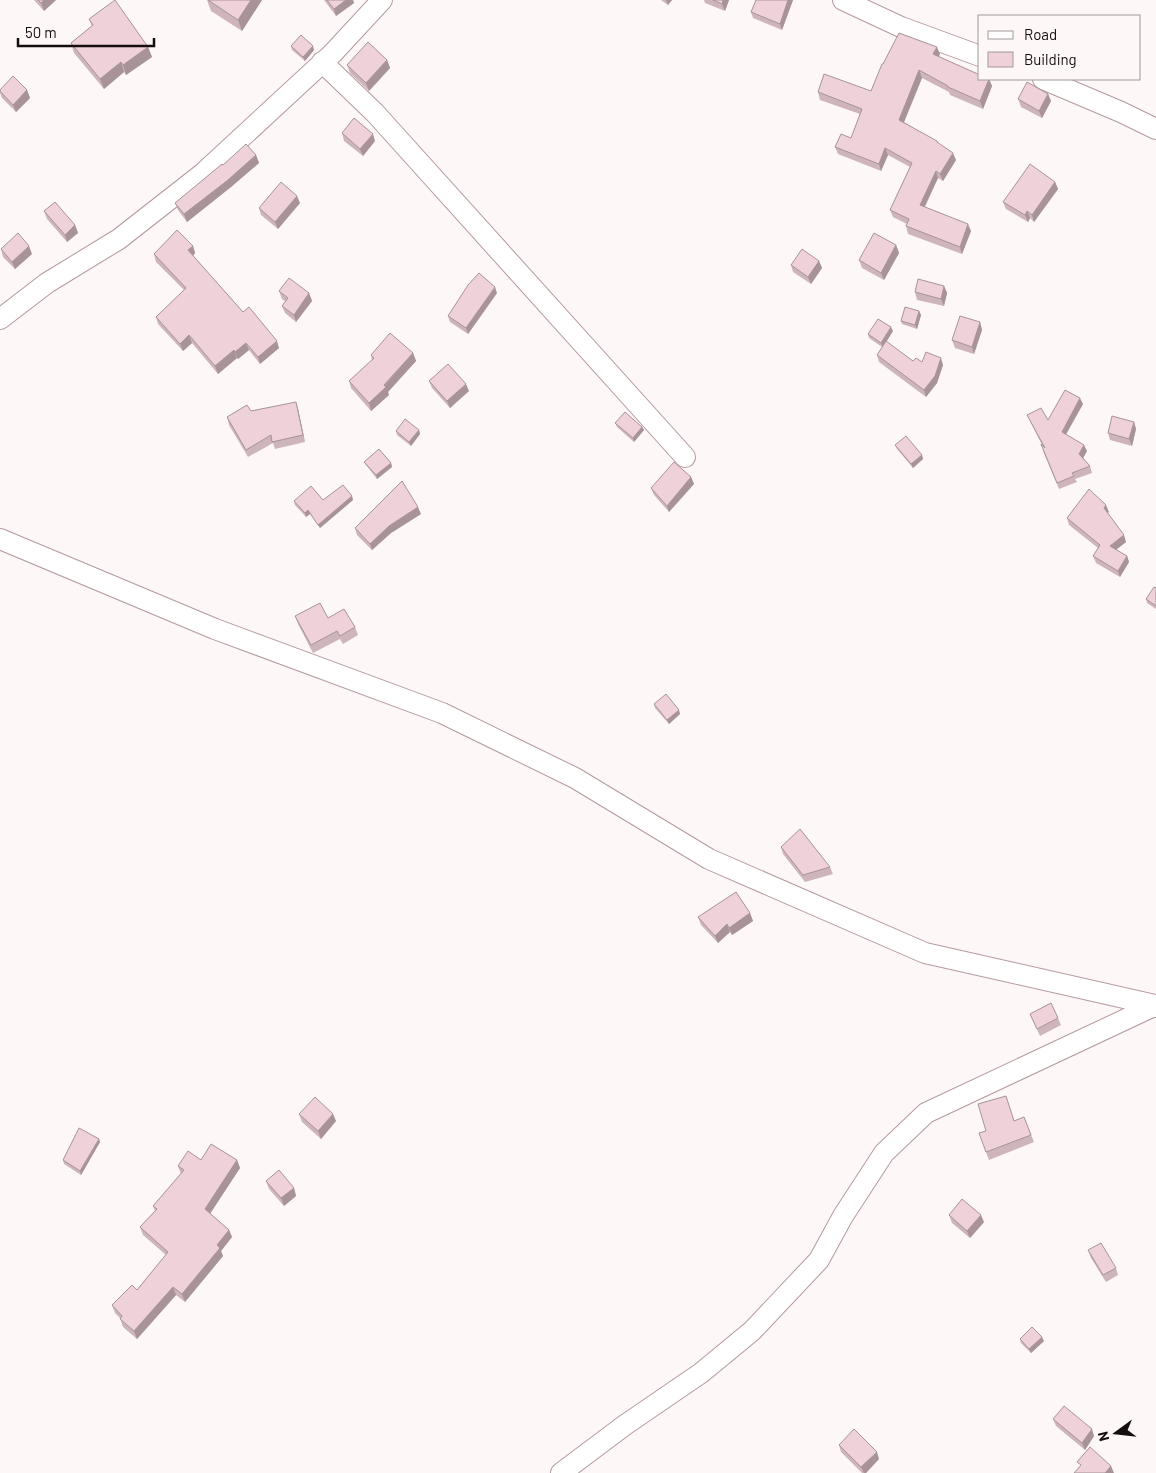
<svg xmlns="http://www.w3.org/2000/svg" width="1156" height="1473" font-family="Barlow,sans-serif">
<rect width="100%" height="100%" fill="#fdf7f8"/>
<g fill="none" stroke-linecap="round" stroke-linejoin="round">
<defs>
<path id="minor" d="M843 0 901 27 980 56
M322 62 375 113 685 457
M1043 79 1121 112 1156 129
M0 319 47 283 119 239 202 174 333 53 382 0
M0 539 215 629 442 713 575 778 709 859 925 953 1155 1005 1156 1007
M561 1473 625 1425 701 1373 752 1331 819 1260 843 1216 884 1153 926 1113 1156 1005"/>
</defs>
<use href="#minor" stroke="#b5999f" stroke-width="22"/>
<use href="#minor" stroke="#fff" stroke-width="20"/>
</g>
<path fill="#ceb5bb" d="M34 0H56L44 11Z
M207 0H262L242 31 211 11Z
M324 0H353L354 3 336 16Z
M661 0H672L668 5Z
M704 0H729L725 11 705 3Z
M756 0H793L782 30 753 18 751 12Z
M89 19 148 47 152 57 126 75 124 72 104 89 74 53 71 43 92 26Z
M291 46 314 50 305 61 292 50Z
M940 54 938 57 989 79 992 86 983 109 950 95 949 92 922 78 904 122 938 143 956 160 943 181 938 178 925 207 971 231 962 254 908 234 906 226 907 224 893 217 890 210 910 167 888 155 881 171 838 154 835 147 851 138 860 114 820 100 818 92 871 91 883 64Z
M387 60 390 68 369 91 350 73 347 65Z
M0 90H27L30 98 16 112 2 98 0 93Z
M1048 94 1051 101 1042 118 1021 107 1018 99Z
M342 133 375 141 363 156 344 141Z
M256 155 259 163 231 187 187 222 178 210 175 203Z
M1055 182 1058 189 1034 222 1030 218 1028 222 1006 209 1003 202Z
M300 203 278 229 261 215 259 208Z
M44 211 75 225 78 233 67 242 47 219Z
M896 245 899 253 884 280 862 268 859 260Z
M193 246 195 253 193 256 243 312 279 348 260 364 249 350 238 359 237 358 218 374 192 343 183 351 158 324 156 317 184 290 156 262 154 254Z
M1 249 32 254 15 269 3 257Z
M819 261 822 268 811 284 793 272 791 265Z
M944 286 947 293 944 306 917 300 915 292Z
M279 291 309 293 312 301 296 322 285 313 282 306 285 301 282 299Z
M497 293 468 334 450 322 448 316Z
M919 311 921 315 917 329 902 324 901 321Z
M980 322 982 330 974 354 955 348 952 340Z
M893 331 886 342 913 361 943 365 937 383 926 397 879 362 877 355 882 347 869 338 868 334Z
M413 353 416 361 388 392 389 395 371 411 351 388 349 381 372 360 371 355Z
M429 381 469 391 450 408 432 388Z
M1083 404 1066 434 1087 451 1083 458 1090 466 1092 473 1075 479 1077 482 1059 489 1043 451V447L1027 415 1048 420Z
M298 409 305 442 275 449 273 443 248 457 229 425 227 417 251 411Z
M1134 422 1136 429 1132 446 1110 440 1108 433Z
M615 423 642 427 644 430 634 442 617 427Z
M419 430 420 434 411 446 397 435 396 431Z
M895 445 922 455 923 459 913 468 897 449Z
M364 462 391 463 392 467 377 479 366 465Z
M691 477 694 484 669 512 654 495 651 488Z
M352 496 353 500 320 528 310 514 306 517 295 505 294 501 323 500Z
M1109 512 1107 513 1126 542 1116 550 1127 556 1129 562 1120 577 1096 563 1093 556 1098 548 1069 525 1067 518Z
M421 514 391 533 372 550 357 535 355 528Z
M1156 588V609L1147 603 1146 599Z
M295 616 328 618 355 627 358 635 343 644 340 639 313 653 298 624Z
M654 704 680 714 669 724 655 708Z
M781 847 830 867 833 874 805 882 783 854Z
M750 913 753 921 732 935 730 932 718 943 701 925 698 917Z
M1030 1014 1058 1018 1061 1025 1040 1036Z
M1006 1096 1014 1121 1024 1117 1034 1142 989 1160 979 1133 986 1131Z
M299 1114 336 1121 321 1139 302 1122Z
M99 1139 100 1142 81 1175 64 1164 63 1160Z
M201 1160H237L240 1168 210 1213 229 1230 232 1237 221 1251 223 1256 185 1302 176 1295 137 1339 123 1327 120 1318 115 1313 112 1305 137 1290 166 1255 143 1235 140 1227 155 1211 153 1206 181 1174 178 1166Z
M266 1181 294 1188 296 1196 284 1206 269 1189Z
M949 1215 984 1222 970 1238 952 1223Z
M1088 1250 1116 1268 1118 1275 1106 1282 1091 1258Z
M1020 1339 1044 1341 1031 1353 1021 1343Z
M1053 1419 1094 1436 1085 1450 1056 1426Z
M839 1445 879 1459 866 1473H862L841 1452Z"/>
<path fill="#a79398" d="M44 0H56L44 11 41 3Z
M251 0H262L242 31 238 20Z
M346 0H353L354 3 336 16 334 9Z
M666 0H672L668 5Z
M723 0H729L725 11 722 4Z
M788 0H793L782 30 780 24Z
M313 46 314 50 305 61 303 57Z
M148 47 152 57 126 75 123 65Z
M937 47 940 54 936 62 933 54Z
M387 60 390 68 369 91 366 83Z
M121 62 124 72 104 89 100 79Z
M919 70 922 78 902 127 899 120Z
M989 79 992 86 983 109 980 101Z
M27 90 30 98 16 112 13 105Z
M1048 94 1051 101 1042 118 1039 111Z
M373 134 375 141 363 156 360 149Z
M885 148 888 155 881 171 879 164Z
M953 153 956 160 943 181 940 174Z
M256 155 259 163 231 187 187 222 184 214Z
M936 171 938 178 922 212 920 205Z
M1055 182 1058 189 1034 222 1032 215Z
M297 196 300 203 278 229 275 222Z
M1027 211 1030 218 1028 222 1025 215Z
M968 224 971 231 962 254 960 247Z
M75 225 78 233 67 242 65 235Z
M896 245 899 253 884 280 881 273Z
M29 246 32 254 15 269 12 262Z
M193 246 195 253 191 258 188 250Z
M819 261 822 268 811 284 808 277Z
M944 286 947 293 944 306 941 299Z
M495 287 497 293 468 334 466 328Z
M309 293 312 301 296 322 294 315Z
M919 311 921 315 917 329 915 325Z
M980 322 982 330 974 354 972 347Z
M891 327 893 331 883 347 881 343Z
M189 335 192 343 183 351 180 344Z
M277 341 279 348 260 364 258 357Z
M246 343 249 350 238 359 235 352Z
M234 350 237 358 218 374 215 366Z
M413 353 416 361 388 392 389 395 371 411 369 403Z
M941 358 943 365 937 383 926 397 924 390Z
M466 384 469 391 450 408 447 401Z
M1080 398 1083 404 1064 438 1062 432Z
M296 402 298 409 305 442 303 435Z
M1134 422 1136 429 1132 446 1129 439Z
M642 427 644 430 634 442 633 438Z
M419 430 420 434 411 446 409 442Z
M1084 445 1087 451 1082 460 1079 454Z
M922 455 923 459 913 468 911 464Z
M391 463 392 467 377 479 376 475Z
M691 477 694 484 669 512 667 506Z
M352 496 353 500 320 528 318 525Z
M1106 505 1109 512 1106 514 1104 508Z
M418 507 421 514 391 533 372 550 370 544 389 526Z
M308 510 310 514 306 517 305 513Z
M1124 535 1126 542 1113 552 1110 546Z
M1127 556 1129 562 1120 577 1118 571Z
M679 710 680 714 669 724 667 720Z
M750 913 753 921 732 935 729 928Z
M727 924 730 932 718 943 715 936Z
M333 1114 336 1121 321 1139 318 1131Z
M99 1139 100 1142 81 1175 80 1171Z
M237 1160 240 1168 208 1217 205 1209Z
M294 1188 296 1196 284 1206 281 1198Z
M981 1215 984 1222 970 1238 967 1231Z
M229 1230 232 1237 221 1251 223 1256 185 1302 182 1294 217 1245Z
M173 1287 176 1295 137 1339 134 1331Z
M1042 1337 1044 1341 1031 1353 1029 1349Z
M1092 1429 1094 1436 1085 1450 1082 1443Z
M877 1452 879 1459 866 1473H864L861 1467Z
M1111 1466 1114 1473H1105Z"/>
<path fill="#efd2d9" stroke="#a79398" d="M38 0H44L41 3Z
M115 0 148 47 123 65 121 62 100 79 71 43 93 25 89 19Z
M208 0H251L238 20Z
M327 0H346L334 9Z
M713 0H723L722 4Z
M756 0H788L780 24 751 12Z
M899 33 937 47 933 54 980 75V79H989L980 101 948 87V86L919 70 899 120 937 141V142L953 153 940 174 936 171 920 205 968 224 960 247 906 226 909 219 890 210 912 163 885 148 879 164 835 147 841 134 851 138 862 109 818 92 824 74 871 91 882 64H883Z
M301 35 313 46 303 57 291 46Z
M368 42 387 60 366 83 347 65Z
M13 76 27 90 13 105 0 91V90Z
M1027 82 1048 94 1039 111 1018 99Z
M354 118 373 134 360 149 342 133Z
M246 144 256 155 228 180 184 214 175 203 222 164 223 165Z
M1030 164 1055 182 1032 215 1027 211 1025 215 1003 202Z
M281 182 297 196 275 222 259 208Z
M55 202 75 225 65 235 44 211Z
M177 230 193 246 188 250 243 312 249 307 277 341 258 357 246 343 235 352 234 350 215 366 189 335 180 344 156 317 186 288 154 254Z
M18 233 29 246 12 262 1 249Z
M874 233 896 245 881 273 859 260Z
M802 249 819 261 808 277 791 265Z
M479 273 495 287 466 328 448 316 468 285Z
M289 278 309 293 294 315 282 306 288 298 279 291Z
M918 279 944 286 941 299 915 292Z
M905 307 919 311 915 325 901 321Z
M960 316 980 322 972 347 952 340Z
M878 319 891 327 881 343 868 334Z
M390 333 413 353 384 385 386 387 369 403 349 381 374 358 371 355Z
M886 341 913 361 916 358 922 362 926 352 941 358 935 376 924 390 877 355Z
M448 364 466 384 447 401 429 381Z
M1065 390 1080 398 1062 432 1084 445 1079 454 1090 466 1072 473 1074 476 1057 483 1041 444 1045 448 1027 415 1041 408 1048 420Z
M296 402 303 435 272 442 271 435 246 450 227 417 247 405 251 411Z
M625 412 642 427 633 438 615 423Z
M1112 416 1134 422 1129 439 1108 433Z
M405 419 419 430 409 442 396 431Z
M906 436 922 455 911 464 895 445Z
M379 449 391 463 376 475 364 462Z
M674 462 691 477 667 506 651 488Z
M402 481 418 507 389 526 370 544 355 528Z
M343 485 352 496 318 525 308 510 305 513 294 501 311 486 323 500Z
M1089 489 1106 505 1104 508 1124 535 1110 546 1127 556 1118 571 1093 556 1100 545 1067 518Z
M1154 587 1156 588V606L1146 599Z
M320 603 328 618 344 609 355 627 340 636 337 631 311 645 295 616Z
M666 694 679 710 667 720 654 704Z
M800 829 830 867 803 875 781 847Z
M736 892 750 913 729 928 727 924 715 936 698 917Z
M1051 1003 1058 1018 1037 1029 1030 1014Z
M1006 1096 1014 1121 1024 1117 1031 1135 986 1152 979 1133 986 1131 978 1104Z
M315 1097 333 1114 318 1131 299 1114Z
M79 1128 99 1139 80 1171 63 1160Z
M211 1144 237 1160 205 1209 229 1230 217 1245 220 1248 182 1294 173 1287 134 1331 120 1319 122 1316 112 1305 132 1285 137 1290 168 1252 140 1227 157 1209 153 1206 184 1170 178 1166 188 1151 201 1160Z
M279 1170 294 1188 281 1198 266 1181Z
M962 1199 981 1215 967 1231 949 1215Z
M1101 1243 1116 1268 1103 1275 1088 1250Z
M1032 1327 1042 1337 1029 1349 1020 1339Z
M1064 1406 1092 1429 1082 1443 1053 1419Z
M854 1429 877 1452 861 1467 839 1445Z
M1090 1447 1111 1466 1105 1473H1074L1081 1465 1077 1462Z"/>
<rect x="978" y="15" width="162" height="65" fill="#fdf7f8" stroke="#a1999b"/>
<rect x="988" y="31" width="25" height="8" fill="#ffffff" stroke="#a1999b"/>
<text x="1024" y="40" font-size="15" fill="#160d0f">Road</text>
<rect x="988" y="52" width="25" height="15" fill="#efd2d9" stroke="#a1999b"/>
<text x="1024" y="65" font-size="15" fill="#160d0f">Building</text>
<g transform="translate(1116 1433) rotate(255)" stroke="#fdf7f8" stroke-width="4" paint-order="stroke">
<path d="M0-4L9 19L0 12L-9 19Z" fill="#160d0f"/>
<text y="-8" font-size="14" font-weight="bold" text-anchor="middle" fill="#160d0f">N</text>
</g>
<path d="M18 38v8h136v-8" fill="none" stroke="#160d0f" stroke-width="2.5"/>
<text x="25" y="38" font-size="15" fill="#160d0f" stroke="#fdf7f8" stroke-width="4" paint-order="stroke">50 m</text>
</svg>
